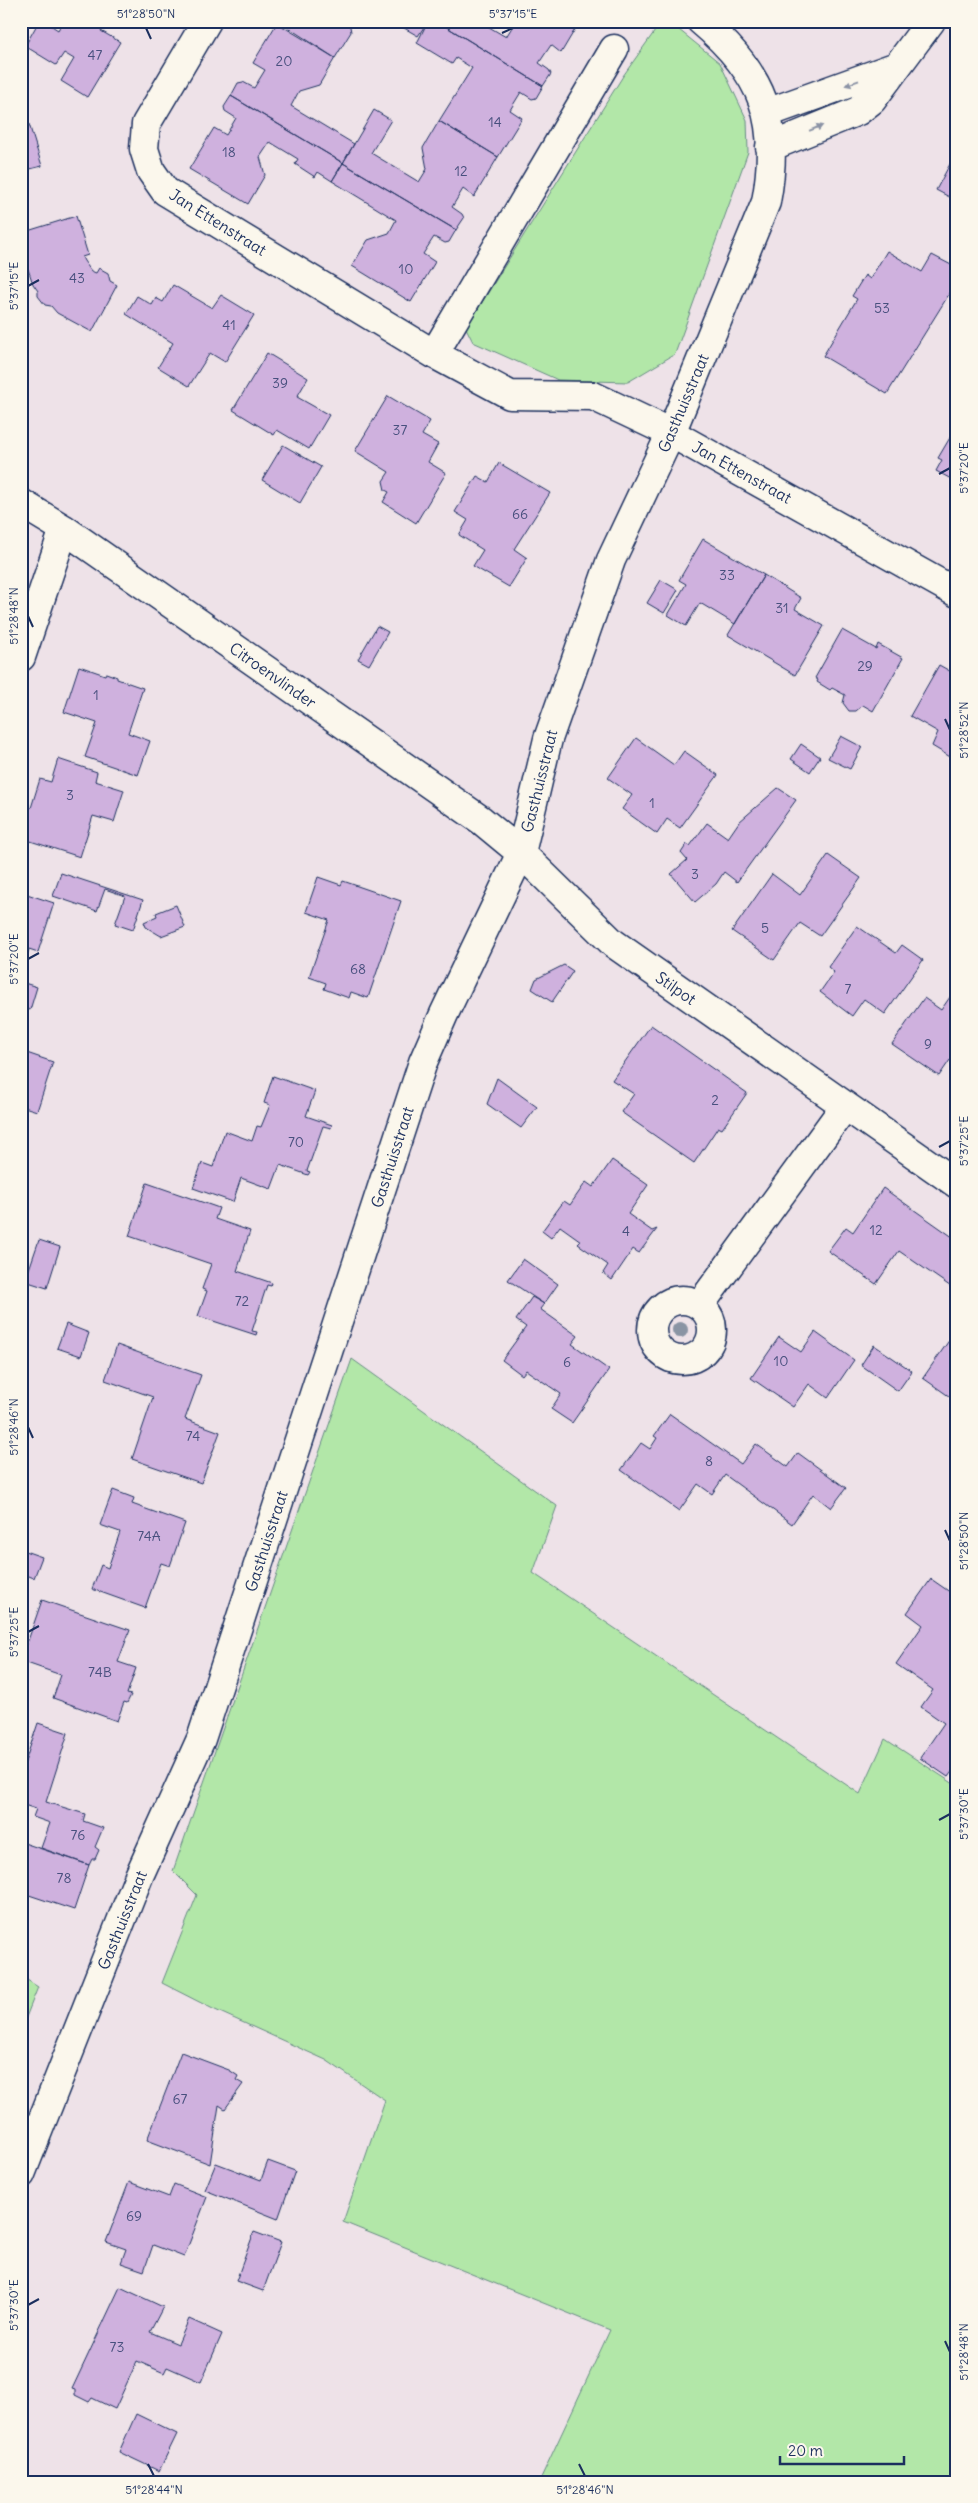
<svg xmlns="http://www.w3.org/2000/svg" width="978" height="2503" font-family="Delius,sans-serif">
<rect width="100%" height="100%" fill="#eee2e8"/>
<filter id="ink" filterUnits="userSpaceOnUse"><feTurbulence type="fractalNoise" baseFrequency=".02" numOctaves="2"/><feDisplacementMap in="SourceGraphic" scale="10" xChannelSelector="R" yChannelSelector="G"/><feConvolveMatrix kernelMatrix="1 2 1 2 8 2 1 2 1" color-interpolation-filters="sRGB"/></filter>
<g filter="url(#ink)">
<path fill="#b2e7a8" stroke="#668b83" d="M662 21H668L720 63 747 120 748 152 675 354 628 382 558 380 473 342 466 328 623 76Z
M352 1359 557 1506 533 1573 860 1794 885 1739 957 1786V2482H539L610 2330 343 2222 385 2100 326 2060 213 2009 162 1983 197 1895 173 1871Z
M21 1976 38 1987 21 2030Z"/>
<path fill="#cfb1de" stroke="#1b2f5e" d="M39 21H44L58 30 63 21H107L101 31 120 42 87 97 61 81 74 59 64 53 56 65 25 46Z
M278 21H349L351 32 335 58Z
M392 21H428L418 36Z
M428 21H437L543 86 536 98 532 99 521 92 510 110 522 118 498 157 439 121 472 68 456 58 452 64 417 43Z
M437 21H479L506 37 514 24 513 21H580L561 53 551 45 539 63 549 70 551 74 543 86Z
M277 23 335 58 319 85 299 91 291 106 354 144 343 163 231 96 238 83 243 82 254 88 265 70 253 63Z
M231 96 343 163 332 181 318 172 315 177 295 164 298 159 270 142 260 157 265 175 248 204 189 169 214 128 226 135 236 118 225 111 224 107Z
M374 110 391 120 371 153 419 182 427 169 423 148 439 121 498 157 474 197 463 189 452 207 462 214 464 218 456 230 343 163Z
M29 124 42 166 26 170 29 176 21 178V127Z
M957 151V201L936 190Z
M343 163 456 230 449 242 445 243 434 237 423 254 435 262 411 302 352 266 368 240 389 233 396 220 332 181Z
M76 216 88 255 82 257 84 261 91 271 96 273 99 268 108 273 110 281 117 285 92 332 57 313 51 306 45 305 38 296V291L33 284 28 269 22 268 21 271V233Z
M887 251 922 272 932 255 957 268V295L951 291 887 394 823 356 857 299 852 296 865 275 870 279Z
M173 285 212 308 221 295 254 315 225 362 210 353 189 386 158 367 173 343 126 314 137 296 152 305 156 298 163 302Z
M267 353 308 378 297 397 329 415 309 449 277 430 274 435 233 410Z
M388 396 430 421 422 435 438 444 428 462 446 473 416 523 383 502 389 492 385 490 383 481 389 472 355 451Z
M957 432V482L936 471 942 460 938 458 951 436 954 437Z
M283 445 321 467 300 503 262 480Z
M499 463 550 493 514 549 527 558 509 587 473 566 483 550 459 535 468 520 455 512 477 476 488 482Z
M703 539 764 575 735 624 700 603 686 626 668 615 686 584 679 580Z
M764 575 801 598 795 609 824 626 795 675 728 635Z
M661 580 678 590 664 613 647 603Z
M377 626 388 632 369 665 358 659Z
M842 630 876 649 878 644 903 658 873 711 863 705 856 711H849L843 703 845 695 832 688 830 690 817 682 818 680 815 678Z
M939 665 957 675V751L952 758 932 746 938 732 910 716Z
M79 666 105 675 106 673 117 677V679L143 688 128 733 150 741 138 775 85 757 97 723 64 712Z
M841 736 862 747 850 769 828 758Z
M636 738 674 765 684 751 718 775 680 828 667 819 657 834 622 809 632 795 608 778Z
M801 744 820 757 810 772 791 759Z
M58 759 97 772 95 781 124 790 114 822 93 816 80 857 21 838 24 830 21 829V817L25 806 31 808 40 779 51 782Z
M778 788 796 800 737 882 724 872 716 884 695 902 671 874 687 860 681 853 687 844 690 846 707 823 728 838 739 822Z
M828 855 861 878 820 936 800 923 774 960 732 931 772 874 800 895Z
M61 873 143 900 133 930 115 924 125 896 105 889 97 911 53 896Z
M318 877 341 885 343 881 401 901 368 998 351 992 349 998 324 989 326 983 309 977 329 920 306 912Z
M21 892 54 903 38 952 29 949 22 973Z
M176 905 185 927 161 936 146 927 144 922 157 916 156 913Z
M857 926 896 953 902 945 923 960 885 1014 864 999 852 1016 820 992 834 972 828 967Z
M564 965 573 971 552 1002 532 989 536 979Z
M21 982 37 987 30 1010 21 1007Z
M957 987V1065L950 1060 939 1076 892 1044 924 998 941 1010Z
M651 1025 747 1093 722 1129 718 1127 694 1163 621 1112 634 1094 612 1080Z
M21 1051 53 1062 37 1111 21 1106Z
M273 1076 315 1091 306 1116 332 1125 331 1128 323 1126 307 1171 310 1172 308 1175 280 1165 271 1189 241 1178 233 1202 193 1188 202 1163 213 1167 225 1131 252 1141 257 1126 261 1127 270 1105 264 1103Z
M497 1078 537 1107 521 1128 487 1104Z
M612 1160 648 1185 628 1214 652 1231 657 1229 639 1253 633 1249 612 1280 603 1273 608 1265 578 1244 581 1241 560 1226 551 1238 542 1231 564 1201 570 1205 586 1182 593 1187Z
M147 1183 219 1208 215 1219 250 1231 237 1271 272 1283 271 1286 267 1285 252 1331 257 1332 256 1335 198 1316 207 1291 202 1289 211 1264 129 1236Z
M883 1188 957 1240V1291L899 1251 876 1284 828 1251 846 1227 853 1232Z
M39 1240 60 1247 47 1288 25 1281Z
M523 1259 558 1284 544 1304 508 1280Z
M532 1297 544 1304 540 1309 578 1336 572 1344 609 1370 572 1423 551 1409 561 1394 526 1370 522 1375 502 1360 526 1327 516 1320Z
M66 1324 89 1333 81 1356 57 1348Z
M957 1329V1394L953 1399 923 1378Z
M815 1332 854 1360 828 1398 809 1384 793 1407 751 1378 779 1337 801 1352Z
M117 1345 201 1375 185 1419 220 1432 201 1483 132 1459 153 1397 105 1380Z
M874 1345 912 1371 898 1391 861 1365Z
M670 1414 741 1464 756 1444 788 1467 798 1453 846 1488 831 1508 813 1494 792 1524 725 1475 712 1494 698 1484 679 1511 621 1470 641 1443 650 1449 657 1438 654 1436Z
M113 1490 134 1498 132 1504 185 1523 170 1566 161 1563 145 1608 92 1589 101 1565 108 1568 120 1532 100 1525Z
M22 1550 42 1557 34 1578 21 1573Z
M931 1579 957 1597V1765L948 1777 920 1758 944 1723 921 1707 933 1690 896 1664 923 1625 907 1613Z
M42 1600 130 1630 118 1662 136 1668 127 1694 131 1695 127 1703 124 1702 117 1721 53 1698 61 1675 21 1661Z
M38 1723 68 1733 46 1802 85 1814 83 1821 103 1828 95 1847 99 1850 95 1859H92L89 1865 41 1848 50 1823 33 1817 36 1809 21 1804 24 1796 21 1795V1774Z
M21 1842 89 1865 74 1910 29 1895 21 1917Z
M181 2052 229 2070 238 2076 236 2080 243 2084 225 2109 219 2105 210 2164 147 2140Z
M268 2161 295 2171 278 2219 205 2190 216 2163 261 2180Z
M129 2182 169 2197 174 2184 207 2197 184 2257 153 2245 144 2271 121 2263 126 2249 106 2242Z
M254 2232 281 2242 263 2291 236 2281Z
M120 2287 163 2307 150 2332 178 2344 189 2319 222 2334 201 2382 167 2367 164 2373 137 2361 115 2409 92 2398 89 2402 75 2395V2390L72 2389Z
M136 2414 177 2434 159 2471 119 2452Z"/>
<g fill="none" stroke-linecap="round" stroke-linejoin="round">
<defs>
<path id="minor" d="M207 21 146 124 144 149 151 171 165 191 434 354 510 395 593 396 671 433 957 593
M767 113 897 66
M770 147 858 111 872 100 931 21
M434 354 614 49
M21 503 64 529 481 820 521 853 613 943 957 1184
M21 657 64 529
M652 1330a30 30 0 1 1 60 0a30 30 0 1 1-60 0Z
M700 1305 845 1106
M21 2174 139 1876 201 1739 423 1062 444 1014 521 853 548 739 611 560 671 433 766 202C781 121 764 74 701 21"/>
</defs>
<use href="#minor" stroke="#1b2f5e" stroke-width="31"/>
<use href="#minor" stroke="#fbf7ec" stroke-width="28"/>
</g>
<circle fill="#8a94a4" cx="680" cy="1330" r="8"/>
<defs><path id="oneway-solid" d="M-6-.8H1V-3.2L6.5 0L1 3.2V.8H-6Z" transform="scale(1.25)"/></defs>
<g fill="#8b93a5">
<use href="#oneway-solid" transform="translate(852 83) rotate(160)"/>
<use href="#oneway-solid" transform="translate(816 128) rotate(-22)"/>
</g>
</g>
<path fill="none" stroke="#1b2f5e" stroke-width="2" d="M146 28 151 39M502 33 513 28M28 286 39 280M939 474 950 468M28 616 33 627M945 719 950 730M28 959 39 953M939 1147 950 1141M28 1427 33 1438M945 1530 950 1541M28 1632 39 1626M939 1820 950 1814M28 2305 39 2299M945 2341 950 2352M148 2464 154 2476M579 2464 585 2476"/>
<g text-anchor="middle" dominant-baseline="central" stroke-width="4.5" stroke-linejoin="round" paint-order="stroke">
<g font-size="14" fill="#48507e">
<text x="95" y="55">47</text>
<text x="284" y="61">20</text>
<text x="495" y="122">14</text>
<text x="229" y="152">18</text>
<text x="461" y="171">12</text>
<text x="406" y="269">10</text>
<text x="77" y="278">43</text>
<text x="882" y="308">53</text>
<text x="229" y="325">41</text>
<text x="280" y="383">39</text>
<text x="400" y="430">37</text>
<text x="520" y="514">66</text>
<text x="727" y="575">33</text>
<text x="782" y="608">31</text>
<text x="865" y="666">29</text>
<text x="96" y="695">1</text>
<text x="70" y="795">3</text>
<text x="652" y="803">1</text>
<text x="695" y="874">3</text>
<text x="765" y="928">5</text>
<text x="358" y="969">68</text>
<text x="848" y="989">7</text>
<text x="928" y="1044">9</text>
<text x="715" y="1100">2</text>
<text x="296" y="1142">70</text>
<text x="876" y="1230">12</text>
<text x="626" y="1231">4</text>
<text x="242" y="1301">72</text>
<text x="781" y="1361">10</text>
<text x="567" y="1362">6</text>
<text x="193" y="1436">74</text>
<text x="709" y="1461">8</text>
<text x="149" y="1536">74A</text>
<text x="100" y="1672">74B</text>
<text x="78" y="1835">76</text>
<text x="64" y="1878">78</text>
<text x="180" y="2099">67</text>
<text x="134" y="2216">69</text>
<text x="117" y="2347">73</text>
</g>
<g font-size="16" fill="#1b2f5e" stroke="#fbf7ec">
<text transform="translate(218 222) rotate(32)">Jan Ettenstraat</text>
<text transform="translate(683 403) rotate(-67)">Gasthuisstraat</text>
<text transform="translate(742 472) rotate(29)">Jan Ettenstraat</text>
<text transform="translate(273 675) rotate(35)">Citroenvlinder</text>
<text transform="translate(539 781) rotate(-76)">Gasthuisstraat</text>
<text transform="translate(676 988) rotate(35)">Stilpot</text>
<text transform="translate(392 1157) rotate(-72)">Gasthuisstraat</text>
<text transform="translate(266 1541) rotate(-72)">Gasthuisstraat</text>
<text transform="translate(122 1920) rotate(-68)">Gasthuisstraat</text>
</g>
</g>
<rect width="978" height="2503" fill="none" stroke="#fbf7ec" stroke-width="55"/>
<path d="M780 2456v8h124v-8" fill="none" stroke="#1b2f5e" stroke-width="2.5"/>
<text x="788" y="2456" font-size="15" fill="#1b2f5e" stroke="#fbf7ec" stroke-width="4" paint-order="stroke">20 m</text>
<rect x="28" y="28" width="922" height="2448" fill="none" stroke="#1b2f5e" stroke-width="2"/>
<g font-size="12" text-anchor="middle" fill="#1b2f5e">
<text x="146" y="18">51°28'50"N</text>
<text x="513" y="18">5°37'15"E</text>
<text transform="translate(14 286) rotate(-90)" y="4">5°37'15"E</text>
<text transform="translate(964 468) rotate(-90)" y="4">5°37'20"E</text>
<text transform="translate(14 616) rotate(-90)" y="4">51°28'48"N</text>
<text transform="translate(964 730) rotate(-90)" y="4">51°28'52"N</text>
<text transform="translate(14 959) rotate(-90)" y="4">5°37'20"E</text>
<text transform="translate(964 1141) rotate(-90)" y="4">5°37'25"E</text>
<text transform="translate(14 1427) rotate(-90)" y="4">51°28'46"N</text>
<text transform="translate(964 1541) rotate(-90)" y="4">51°28'50"N</text>
<text transform="translate(14 1632) rotate(-90)" y="4">5°37'25"E</text>
<text transform="translate(964 1814) rotate(-90)" y="4">5°37'30"E</text>
<text transform="translate(14 2305) rotate(-90)" y="4">5°37'30"E</text>
<text transform="translate(964 2352) rotate(-90)" y="4">51°28'48"N</text>
<text x="154" y="2494">51°28'44"N</text>
<text x="585" y="2494">51°28'46"N</text>
</g>
</svg>
